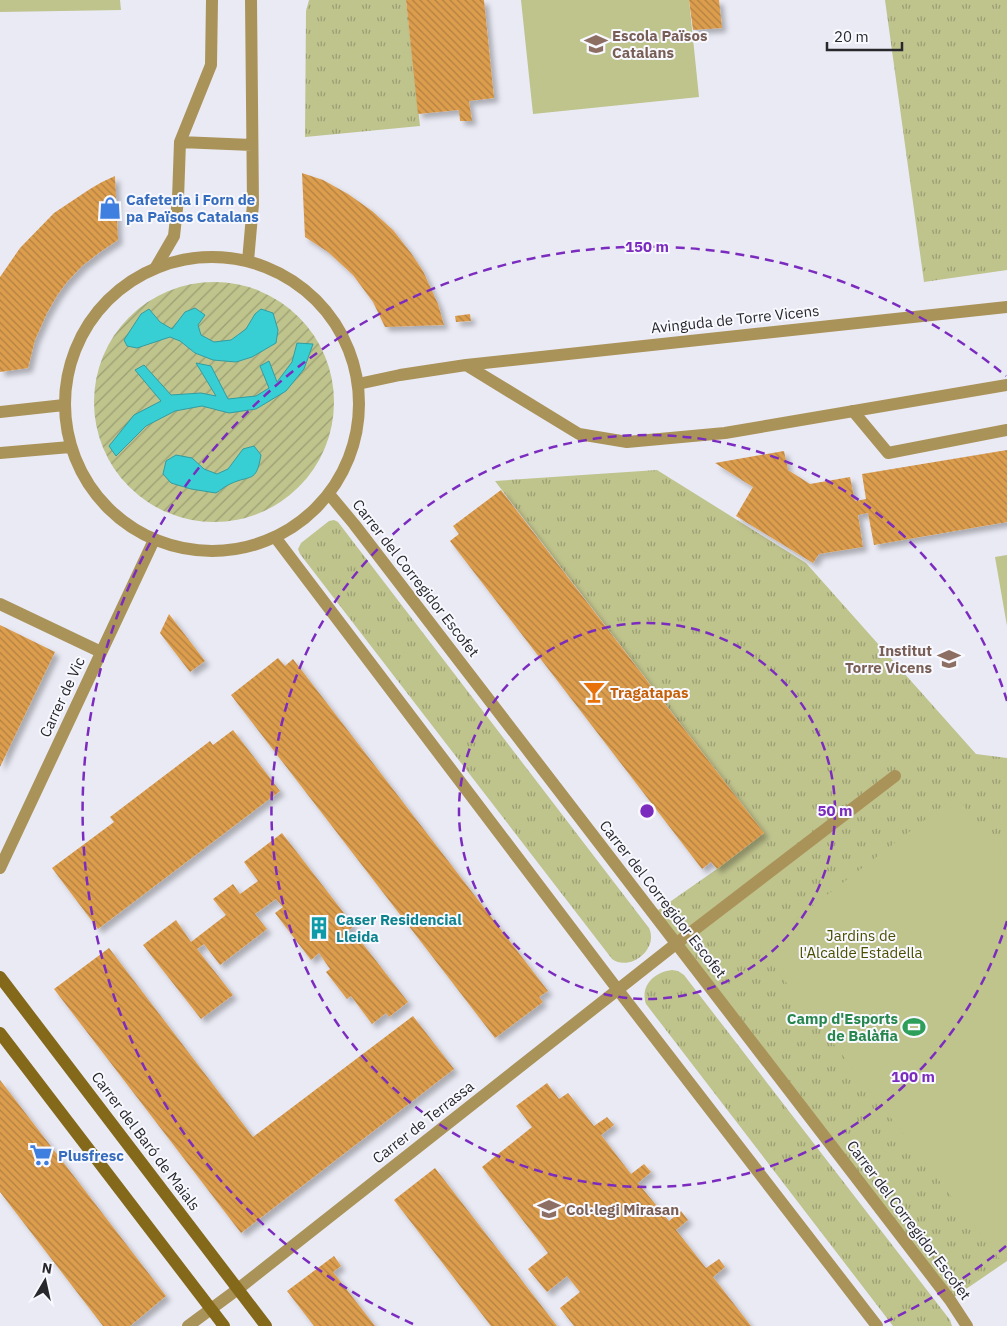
<svg xmlns="http://www.w3.org/2000/svg" width="1007" height="1326" font-family="'IBM Plex Sans',sans-serif">
<defs>
<pattern id="grass-tufts" width="24" height="20" patternUnits="userSpaceOnUse" patternTransform="scale(1.25)"><rect width="24" height="20" fill="#bfc38c"/><path d="M3 7l-1-3M5 7V3M7 7l1-3M15 17l-1-3M17 17v-4M19 17l1-3" fill="none" stroke="#9b9e73"/></pattern>
<pattern id="garden-furrows" width="10" height="10" patternUnits="userSpaceOnUse" patternTransform="scale(1.25)"><rect width="10" height="10" fill="#bfc38c"/><path d="M-1 1l2-2M0 10L10 0M9 11l2-2" fill="none" stroke="#9b9e73"/></pattern>
<pattern id="building-back-hatch" width="6" height="6" patternUnits="userSpaceOnUse" patternTransform="scale(1.25)"><rect width="6" height="6" fill="#dc9d4e"/><path d="M-1 5l2 2M0 0l6 6M5-1l2 2" fill="none" stroke="#b28041"/></pattern>
<filter id="shadow"><feDropShadow dx="4.5" dy="4.5" stdDeviation="2.5" flood-color="#0004"/></filter>
</defs>
<rect width="100%" height="100%" fill="#eaeaf5"/>
<path fill="url(#grass-tufts)" d="M309 0H406L420 126 305 137 306 11Z
M885 0H1007V270L924 282Z
M657 470 806 563 976 754 1007 758V1261L950 1300 654 913 717 869 764 833 495 481Z
M334 520 338 522 649 928C659 949 630 972 612 959L300 554 298 549 301 543 329 521Z
M672 970 678 971 684 975 950 1320 952 1326H893L646 1004C640 986 654 972 672 970Z"/>
<path fill="url(#garden-furrows)" d="M94 402a120 120 0 1 1 240 0a120 120 0 1 1-240 0Z"/>
<path fill="#bfc38c" d="M0 0H120L121 10 0 12Z
M521 0H689L699 97 533 114Z
M1007 555V626L995 557Z
M956 796 1007 863V1258L1002 1262 759 947Z"/>
<path fill="#37cfd4" stroke="#329da2" d="M195 308 205 315 198 325 201 335 214 342 231 340 246 329 255 314 261 309 273 313 278 330 276 343 252 357 236 362 213 360 195 353 180 341 170 337 137 348 127 346 124 340 141 314 149 309 160 322 172 329 185 312Z
M297 343 313 344 304 369 286 391 256 409 229 413 202 406 175 411 146 426 116 456 109 446 134 415 161 401 135 370 144 365 171 395 201 393 216 396 196 363 211 366 228 399 256 396 269 388 260 366 269 361 277 382 292 362Z
M254 446 261 455C256 484 251 474 230 484 225 486 221 490 216 493L191 489 171 483 163 474 166 461 176 455 192 458 204 469 217 474 228 469 243 449Z"/>
<path fill="url(#building-back-hatch)" filter="url(#shadow)" d="M406 0H484L494 98 469 101 472 121H460L459 110 418 114Z
M689 0H719L722 28 693 30Z
M302 173 323 180 348 194 372 211 393 230 411 253 423 271 438 304 444 325 385 327 373 302 353 275 328 252 305 237Z
M115 176 118 240 100 252 82 266 67 282 58 294 47 313 35 340 28 368 0 372V277L20 248 54 213 90 189 102 182Z
M470 314 471 321 456 322 455 316Z
M1007 450V522L874 545 868 513 858 515 863 547 819 554 813 563 736 516 753 487 715 463 784 451 788 470 810 484 850 477 855 501 866 499 862 474Z
M501 490 764 833 717 869 711 862 702 869 450 541 459 534 453 526Z
M169 614 205 661 190 672 160 633Z
M0 625 55 652 0 767Z
M278 658 285 666 293 659 548 991 539 997 543 1002 495 1038 231 695Z
M233 730 280 791 98 929 52 868 114 822 110 817 210 741 213 745Z
M282 833 354 926 348 931 353 937 356 935 408 1002 389 1017 386 1013 372 1024 351 996 347 999 326 972 330 969 319 953 311 960 275 913 283 907 276 899 255 914 267 929 220 965 204 944 197 949 233 995 201 1019 143 945 176 920 191 942 226 915 213 899 233 884 240 894 258 881 244 862Z
M109 948 253 1137 413 1016 454 1069 241 1233 54 989Z
M0 1080 166 1296 130 1326H103L0 1192Z
M547 1083 559 1099 568 1093 594 1126 607 1117 614 1125 601 1135 631 1174 644 1164 651 1172 638 1183 669 1221 681 1211 688 1220 676 1230 706 1268 719 1259 725 1267 713 1277 751 1326H574L560 1308 580 1292 567 1276 547 1292 528 1269 548 1253 482 1167 532 1127 516 1106Z
M435 1168 557 1326H491L394 1200Z
M334 1256 341 1266 333 1272 375 1326H314L287 1291Z"/>
<g fill="none" stroke-linecap="round" stroke-linejoin="round">
<path stroke="#aa9359" stroke-width="12" d="M853 411 888 453 1007 430
M677 943 895 776"/>
<path stroke="#aa9359" stroke-width="12" d="M0 604 101 652"/>
<path stroke="#aa9359" stroke-width="12" d="M180 142 252 145
M248 261 253 204 251 0
M156 267 174 236 178 199 180 142 211 65 212 0
M466 365 579 434 627 442 725 433 1007 385
M358 384 400 375 466 365 1007 307
M0 868 154 540
M188 1326 238 1289 677 943"/>
<path stroke="#aa9359" stroke-width="12" d="M65 404a147 147 0 1 1 294 0a147 147 0 1 1-294 0Z
M0 412 64 405
M0 453 70 447
M329 494 354 524 950 1300 967 1326
M275 537 618 990 877 1326"/>
<path stroke="#84691a" stroke-width="12" d="M0 977 266 1326
M0 1033 224 1326"/>
</g>
<g fill="none" stroke="#7b2cbf" stroke-width="2.5" stroke-dasharray="9 6">
<circle cx="647" cy="811" r="188"/>
<path d="M1007 921A376 376 0 1 1 1007 701"/>
<path d="M1006 1246A564 564 0 0 1 881 1324M413 1324A564 564 0 1 1 1006 376"/>
</g>
<defs>
<symbol id="school-bare" viewBox="-9 -9 18 18"><path d="M0-5L7-2L0 1L-7-2ZM-4 1L0 2.5L4 1V4Q0 6-4 4Z" fill="#8d6e63" stroke="#f8f8ff" stroke-width="2.5" paint-order="stroke"/></symbol>
<symbol id="shop-bare" viewBox="-9 -9 18 18"><path d="M-5-2.5h2.3a2.7 3.5 0 0 1 5.4 0H5L5.5 6h-11ZM-1.5-2.5h3a1.5 2.3 0 0 0-3 0Z" fill="#3f7fe0" stroke="#f8f8ff" stroke-width="2.5" paint-order="stroke"/></symbol>
<symbol id="bar-bare" viewBox="-9 -9 18 18"><path d="M-6-5H6L.8 .8V4.5H3.5V6h-7V4.5H-.8V.8Z" fill="#e8710a" stroke="#f8f8ff" stroke-width="2.5" paint-order="stroke"/></symbol>
<symbol id="building-bare" viewBox="-9 -9 18 18"><path d="M-4-6H4V6H1V3H-1V6H-4ZM-2.5-4.3h1.7v1.8h-1.7ZM.8-4.3h1.7v1.8H.8ZM-2.5-1h1.7V.8h-1.7ZM.8-1h1.7V.8H.8Z" fill="#0f9aa8" stroke="#f8f8ff" stroke-width="2.5" paint-order="stroke"/></symbol>
<symbol id="stadium-bare" viewBox="-9 -9 18 18"><path d="M0-5a6.5 5 0 1 0 0 10a6.5 5 0 1 0 0-10ZM-3.5-1.8h7v3.6h-7Z" fill="#2e9e5b" stroke="#f8f8ff" stroke-width="2.5" paint-order="stroke"/></symbol>
<symbol id="supermarket-bare" viewBox="-9 -9 18 18"><path d="M-6-5.5h2.5l.6 2H6L4.5 2H-2.5L-4.4-4H-6ZM-1.5 3.2a1.3 1.3 0 1 0 .1 0ZM3 3.2a1.3 1.3 0 1 0 .1 0Z" fill="#3f7fe0" stroke="#f8f8ff" stroke-width="2.5" paint-order="stroke"/></symbol>
</defs>
<g fill-rule="evenodd">
<use href="#school-bare" x="580" y="28" width="32" height="32"/>
<use href="#shop-bare" x="94" y="192" width="32" height="32"/>
<use href="#school-bare" x="933" y="643" width="32" height="32"/>
<use href="#bar-bare" x="578" y="676" width="32" height="32"/>
<use href="#building-bare" x="303" y="912" width="32" height="32"/>
<use href="#stadium-bare" x="898" y="1011" width="32" height="32"/>
<use href="#supermarket-bare" x="25" y="1139" width="32" height="32"/>
<use href="#school-bare" x="533" y="1193" width="32" height="32"/>
</g>
<g text-anchor="middle" dominant-baseline="central" stroke-width="4" stroke-linejoin="round" paint-order="stroke">
<g font-size="15" font-weight="bold" fill="#785e54" stroke="#f8f8ff" text-anchor="start">
<text x="612" y="35">Escola Països<tspan x="612" dy="17">Catalans</tspan></text>
<text x="932" y="650" text-anchor="end">Institut<tspan x="932" dy="17">Torre Vicens</tspan></text>
<text x="566" y="1209">Col·legi Mirasan</text>
</g>
<g font-size="15" font-weight="bold" fill="#366cbe" stroke="#f8f8ff" text-anchor="start">
<text x="126" y="199">Cafeteria i Forn de<tspan x="126" dy="17">pa Països Catalans</tspan></text>
<text x="58" y="1155">Plusfresc</text>
</g>
<g font-size="15" fill="#28282c" stroke="#f8f8ff">
<text transform="translate(735 319) rotate(-6)">Avinguda de Torre Vicens</text>
<text transform="translate(416 578) rotate(52)">Carrer del Corregidor Escofet</text>
<text transform="translate(62 697) rotate(-65)">Carrer de Vic</text>
<text transform="translate(663 899) rotate(52)">Carrer del Corregidor Escofet</text>
<text transform="translate(423 1122) rotate(-38)">Carrer de Terrassa</text>
<text transform="translate(146 1141) rotate(53)">Carrer del Baró de Maials</text>
<text transform="translate(909 1220) rotate(53)">Carrer del Corregidor Escofet</text>
</g>
<g font-size="15" font-weight="bold" fill="#c56008" stroke="#f8f8ff" text-anchor="start">
<text x="610" y="692">Tragatapas</text>
</g>
<g font-size="15" font-weight="bold" fill="#0d838f" stroke="#f8f8ff" text-anchor="start">
<text x="336" y="919">Caser Residencial<tspan x="336" dy="17">Lleida</tspan></text>
</g>
<g font-size="15" fill="#4c4e00" stroke="#f8f8ff">
<text x="861" y="935">Jardins de<tspan x="861" dy="17">l'Alcalde Estadella</tspan></text>
</g>
<g font-size="15" font-weight="bold" fill="#27864d" stroke="#f8f8ff" text-anchor="end">
<text x="898" y="1018">Camp d'Esports<tspan x="898" dy="17">de Balàfia</tspan></text>
</g>
</g>
<circle cx="647" cy="811" r="8" fill="#7b2cbf" stroke="#f8f8ff" stroke-width="2.5"/>
<g font-size="15" text-anchor="middle" font-weight="bold" fill="#7b2cbf" stroke="#f8f8ff" stroke-width="4" stroke-linejoin="round" paint-order="stroke">
<text x="647" y="252">150 m</text>
<text x="835" y="816">50 m</text>
<text x="913" y="1082">100 m</text>
</g>
<g transform="translate(45 1281) rotate(9)" stroke="#f8f8ff" stroke-width="4" paint-order="stroke">
<path d="M0-4L9 19L0 12L-9 19Z" fill="#28282c"/>
<text y="-8" font-size="14" font-weight="bold" text-anchor="middle" fill="#28282c">N</text>
</g>
<path d="M827 42v8h75v-8" fill="none" stroke="#28282c" stroke-width="2.5"/>
<text x="834" y="42" font-size="15" fill="#28282c" stroke="#f8f8ff" stroke-width="4" paint-order="stroke">20 m</text>
</svg>
